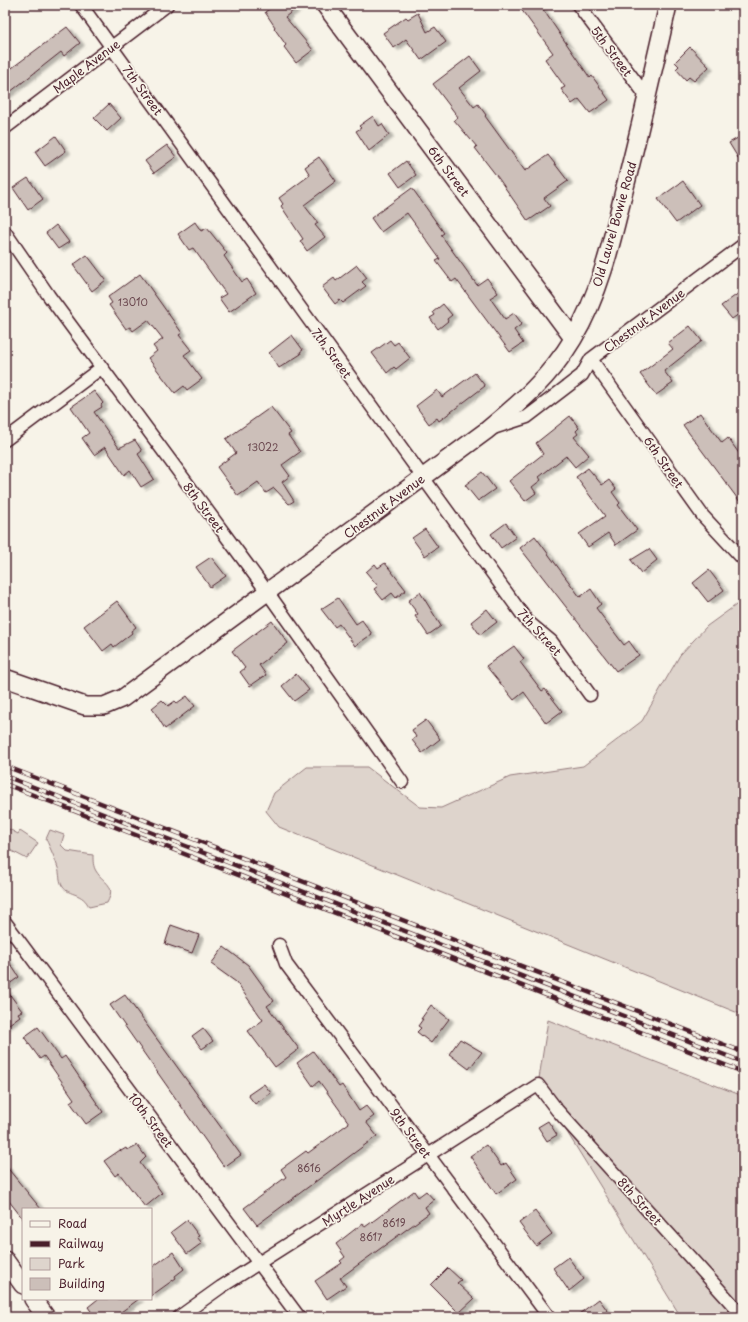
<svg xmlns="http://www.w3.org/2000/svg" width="748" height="1322" font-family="'Playpen Sans',sans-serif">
<defs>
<filter id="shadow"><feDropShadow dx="4.5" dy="2.5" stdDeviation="1" flood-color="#0004"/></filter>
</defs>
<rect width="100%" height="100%" fill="#f7f3e8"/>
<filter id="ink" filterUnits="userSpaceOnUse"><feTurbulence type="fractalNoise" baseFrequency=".025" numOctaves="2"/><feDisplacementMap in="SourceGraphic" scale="8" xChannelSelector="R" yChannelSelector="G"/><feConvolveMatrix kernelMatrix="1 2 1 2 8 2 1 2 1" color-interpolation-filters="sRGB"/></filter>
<g filter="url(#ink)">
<path fill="#ded4cc" stroke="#947a7c" d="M743 600V1015L279 827 266 811 274 793 307 767H367L420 807 441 808 510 777 583 766 642 721 680 655 707 626Z
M9 829 18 834 20 831 38 843 27 859 6 848 5 836Z
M50 830 64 835 61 845 67 851 93 855C93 861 93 866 96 871 104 884 117 884 107 903L89 907C83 892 69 896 63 887 59 882 60 874 58 868 55 858 50 848 46 839Z
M548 1020 743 1096V1317H681L538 1085Z"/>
<path fill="#ccbfb9" stroke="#4a1f2b" filter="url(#shadow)" d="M275 5H301L285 17 313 50 296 63 284 47 286 45 274 28 275 27 265 12Z
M518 5H540L590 78 592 76 609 100 590 113 579 99 572 104 561 89 565 87 545 59 553 53Z
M418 13 427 32 435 27 446 42 421 60 406 39 394 48 383 33 406 17 408 19Z
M67 27 80 43 64 56 61 52 5 96V73Z
M690 47 709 67 694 81 689 77 686 80 676 69 679 66 675 62Z
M470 56 481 71 459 88 474 107 478 104 486 115 485 116 525 171 548 155 568 181 544 198 550 206 528 221 499 179 475 148 477 147 454 120 458 117 455 113 433 84Z
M109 104 121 118 107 131 94 118Z
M373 116 379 126 382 124 389 135 369 151 356 131 361 128 359 126Z
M743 135V166L729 143Z
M56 136 66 151 45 166 35 152Z
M167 145 176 157 154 173 145 161Z
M319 157 336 181 304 205 318 223 315 225 325 237 307 251 300 241 303 239 281 206 283 204 279 198 310 175 305 167Z
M406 161 416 175 400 187 390 173Z
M28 178 43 199 28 210 13 188Z
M683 181 700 205 676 223 658 199Z
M412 188 444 233 441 235 477 285 487 278 498 293 490 298 505 319 514 313 522 324 514 330 523 343 510 352 456 279 452 282 436 261 440 259 407 213 381 232 371 218Z
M195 222 201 231 207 228 227 253 224 256 242 282 247 279 256 293 229 312 219 298 226 294 193 248 189 250 178 234Z
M56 225 69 242 58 249 46 233Z
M87 255 106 280 92 291 73 265Z
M357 265 367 278 362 282 366 286 343 303 340 300 335 304 322 287 334 278 336 281Z
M140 274 182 333 179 335 191 350 184 355 202 379 187 390 184 386 175 393 148 358 157 351 153 346 163 339 148 320 133 331 130 327 126 329 109 305 112 303 108 297Z
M743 290V311L732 319 721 306Z
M443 304 452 315 447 319 448 321 438 329 430 318 435 315 433 312Z
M690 326 702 341 664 371 673 383 656 395 640 374 673 349 668 343Z
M292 335 303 350 300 352 301 354 279 368 269 353Z
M390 340 394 345 398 342 410 358 396 369 394 367 387 373 372 353Z
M475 373 485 386 439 421 437 418 429 424 416 406 437 390 442 397Z
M94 391 103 403 101 405 102 407 94 412 119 448 135 440 142 451 138 454 154 479 141 487 130 470 124 475 105 447 94 455 82 438 89 433 71 407Z
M271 407 291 433 288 435 300 452 282 465 290 476 282 482 294 501 289 504 274 488 266 493 258 482 238 496 217 467 236 453 226 439Z
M700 413 722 443 728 438 743 459V506L683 425Z
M570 416 579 428 576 431 578 434 574 437 589 455 575 467 566 456 539 477 541 480 532 487 536 493 525 501 509 481 543 454 536 443Z
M588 468 602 485 609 480 616 489 612 492 620 503 618 505 637 530 616 545 608 533 588 547 579 534 605 516 576 477Z
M482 472 495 489 478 501 465 485Z
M506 523 516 537 501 548 491 534Z
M425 529 438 547 425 556 412 538Z
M535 536 580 597 591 589 601 604 596 608 624 645 629 641 639 655 616 671 520 548Z
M649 549 657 560 641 573 631 560Z
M211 557 226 576 210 587 196 567Z
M385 563 406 590 396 598 392 593 383 600 374 589 378 586 366 572 375 564 378 568Z
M709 570 724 590 708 602 693 583Z
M420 592 441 626 428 635 415 616 418 614 408 601Z
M338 598 356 624 362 620 372 634 355 646 339 624 335 627 321 609Z
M117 601 136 627 131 631 132 633 114 647 112 644 103 651 84 626Z
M487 609 497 622 480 635 471 622Z
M272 621 288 643 259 665 266 675 250 686 240 672 245 668 232 651Z
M514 646 524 659 520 662 542 691 545 689 562 711 546 723 524 692 514 700 486 666Z
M296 674 309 690 294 701 282 686Z
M187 696 195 706 165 729 152 708 162 700 168 706 175 701 177 703Z
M426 720 440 739 422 753 412 740 416 737 412 730Z
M171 925 199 935 192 953 165 944Z
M224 947 248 965 274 1001 267 1006 299 1049 275 1067 248 1031 263 1020 236 982 211 964Z
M5 956 19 977 5 987Z
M5 988 22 1011 18 1013 20 1016 5 1027Z
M125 995 241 1155 224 1167 110 1005Z
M431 1005 449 1019 431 1043 417 1032 421 1028 418 1026 423 1019H421Z
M38 1027 61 1059 65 1056 103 1112 86 1124 70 1102 74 1099 44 1056 40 1059 24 1037Z
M203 1028 213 1041 202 1049 192 1036Z
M460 1039 482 1052 469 1069 449 1054Z
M313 1051 339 1087 342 1085 359 1111 366 1106 374 1116 366 1122 377 1136 257 1225 244 1208 286 1177 281 1169 306 1151 308 1153 349 1123 319 1081 313 1086 297 1063Z
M264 1084 271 1093 255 1104 248 1095Z
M548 1121 557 1135 547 1141 538 1127Z
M137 1145 146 1157 140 1163 162 1193 145 1207 119 1173 115 1176 104 1161 120 1150 121 1151 126 1148 127 1150Z
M486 1145 501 1166 506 1163 517 1179 496 1194 470 1156Z
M5 1165 41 1209H23V1219L5 1196Z
M414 1191 418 1197 426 1191 434 1200 425 1207 429 1213 340 1278 346 1286 327 1299 315 1281 342 1263 340 1261 345 1257 336 1244 363 1223 365 1227Z
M535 1211 552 1234 536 1246 519 1223Z
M187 1220 199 1236 197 1237 202 1243 187 1254 171 1232Z
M173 1252 184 1269 175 1276 176 1278 151 1296V1268Z
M568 1257 584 1279 569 1291 553 1268Z
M448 1268 461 1280 457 1283 474 1299 459 1313 431 1285Z
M98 1299H139L114 1317H95L88 1307Z
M599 1299 612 1317H575Z"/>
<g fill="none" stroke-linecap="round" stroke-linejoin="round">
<defs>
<path id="street" d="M81 5 527 621 551 641 590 695
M578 5 647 97
M5 128 167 5
M5 232 49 296 268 593 402 782
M591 359 703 516 743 559
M493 428 527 417 582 375 591 359 743 245
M5 440 101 368
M5 922 299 1317
M279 945 286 964 549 1317
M179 1317 221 1287 538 1085 557 1110 743 1316"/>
<path id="secondary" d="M325 5 573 338
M5 678 85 706H104L123 698 486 431C519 404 551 376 573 339 600 294 612 241 624 191 640 129 654 67 668 5
M5 1260 23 1285
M33 1299 46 1317"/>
</defs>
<use href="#street" stroke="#4a1f2b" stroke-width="15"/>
<use href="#secondary" stroke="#4a1f2b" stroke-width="20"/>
<use href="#street" stroke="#f7f3e8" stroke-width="12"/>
<use href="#secondary" stroke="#f7f3e8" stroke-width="17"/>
<defs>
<path id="rail" d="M5 766 743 1052
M5 776 743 1062
M5 784 743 1072"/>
</defs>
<use href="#rail" stroke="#4a1f2b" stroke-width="4.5"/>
<use href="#rail" stroke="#f7f3e8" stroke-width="3" stroke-dasharray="9" stroke-linecap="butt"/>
</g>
</g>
<g text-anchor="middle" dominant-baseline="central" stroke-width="3.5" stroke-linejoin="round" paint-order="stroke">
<g font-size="10" fill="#6a474e">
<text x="133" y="301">13010</text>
<text x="263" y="446">13022</text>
<text x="309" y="1167">8616</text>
<text x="394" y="1222">8619</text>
<text x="371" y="1236">8617</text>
</g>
<g font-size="12" fill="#4a1f2b" stroke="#f7f3e8">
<text transform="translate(612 51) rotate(53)">5th Street</text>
<text transform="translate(86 66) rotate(-37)">Maple Avenue</text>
<text transform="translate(143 90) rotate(54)">7th Street</text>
<text transform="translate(449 171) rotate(53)">6th Street</text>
<text transform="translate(614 224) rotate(-74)">Old Laurel Bowie Road</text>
<text transform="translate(644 320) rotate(-37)">Chestnut Avenue</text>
<text transform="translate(332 353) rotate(54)">7th Street</text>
<text transform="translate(664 462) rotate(55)">6th Street</text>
<text transform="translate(384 506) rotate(-37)">Chestnut Avenue</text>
<text transform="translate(204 507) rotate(53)">8th Street</text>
<text transform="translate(540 632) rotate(48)">7th Street</text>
<text transform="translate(151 1120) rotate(53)">10th Street</text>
<text transform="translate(411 1133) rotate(53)">9th Street</text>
<text transform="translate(358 1200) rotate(-33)">Myrtle Avenue</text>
<text transform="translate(640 1201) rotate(48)">8th Street</text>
</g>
</g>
<rect width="748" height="1322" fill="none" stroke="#f7f3e8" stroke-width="20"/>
<rect x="10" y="10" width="728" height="1302" fill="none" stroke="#4a1f2b" stroke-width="1.5" filter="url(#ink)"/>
<rect x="22" y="1208" width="130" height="92" fill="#f7f3e8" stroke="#b29e9c"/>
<rect x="30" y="1221" width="20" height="6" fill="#f7f3e8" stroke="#b29e9c"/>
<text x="58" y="1228" font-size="12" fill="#4a1f2b">Road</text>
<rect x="30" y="1241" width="20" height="6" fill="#4a1f2b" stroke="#b29e9c"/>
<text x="58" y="1248" font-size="12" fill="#4a1f2b">Railway</text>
<rect x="30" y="1258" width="20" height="12" fill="#ded4cc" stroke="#b29e9c"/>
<text x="58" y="1268" font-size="12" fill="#4a1f2b">Park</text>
<rect x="30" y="1278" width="20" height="12" fill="#ccbfb9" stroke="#b29e9c"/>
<text x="58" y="1288" font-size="12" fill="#4a1f2b">Building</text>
</svg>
